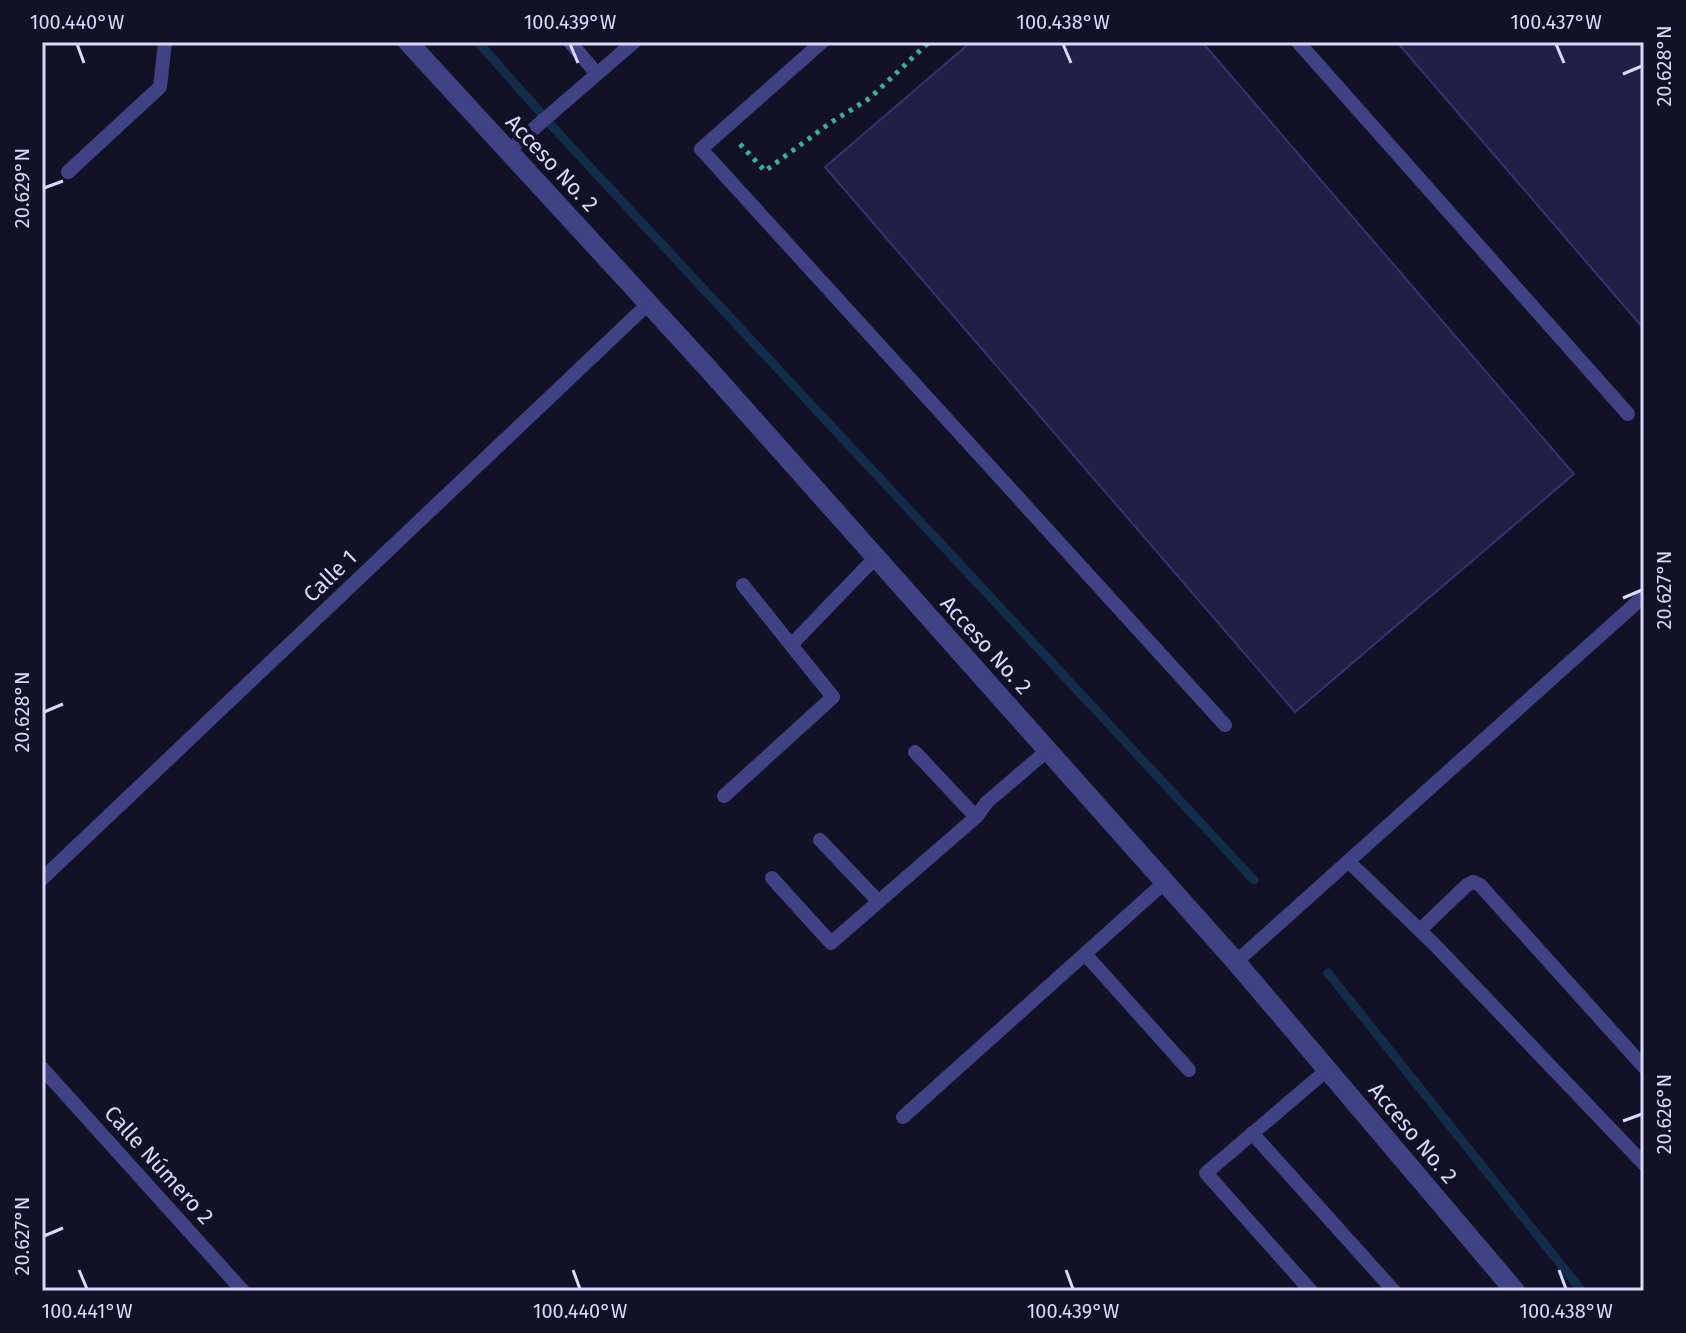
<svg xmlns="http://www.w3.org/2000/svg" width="1686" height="1333" font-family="'Fira Sans',sans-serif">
<rect width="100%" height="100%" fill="#131126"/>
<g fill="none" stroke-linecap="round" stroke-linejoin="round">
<path stroke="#122c4a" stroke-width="9" d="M478 42 562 137 1254 880
M1328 973 1582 1291"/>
</g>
<path fill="#231e46" stroke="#383171" stroke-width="2" d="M971 42H1202L1574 474 1295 712 825 167Z
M1397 42H1644V329Z"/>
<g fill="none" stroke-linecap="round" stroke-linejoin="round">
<path stroke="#37b2a0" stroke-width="5" stroke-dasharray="4 6" stroke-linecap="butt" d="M740 144 765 171 830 123 870 98 929 42"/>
<path stroke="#3f4283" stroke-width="14" d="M570 42 597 74
M822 42 701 149 1225 725
M1298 42 1628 414
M508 151 634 42
M68 172 160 87 165 42
M743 585 791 645
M915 752 976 817
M724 796 833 697 791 645 876 557
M820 840 878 901
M1348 861 1434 944 1644 1164
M772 878 831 943 976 817 987 802 1048 750
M42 879 648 304
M1420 930 1467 885 1473 882 1480 885 1644 1067
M1085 954 1189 1070
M1236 962 1644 596
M42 1068 243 1291
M903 1117 1165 882
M1252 1133 1394 1291
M1311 1291 1206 1173 1327 1070"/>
<path stroke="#3f4283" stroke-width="20" d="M408 42 704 364 1236 962 1515 1291"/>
</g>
<path fill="none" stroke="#d9d9fd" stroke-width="3" d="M77 44 84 63M570 44 578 63M1063 44 1071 63M1556 44 1564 63M1623 74 1642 66M44 188 63 181M1623 598 1642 590M44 712 63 704M1623 1121 1642 1114M44 1236 63 1228M79 1270 87 1289M573 1270 580 1289M1066 1270 1073 1289M1559 1270 1566 1289"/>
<g text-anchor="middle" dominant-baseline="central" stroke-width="8" stroke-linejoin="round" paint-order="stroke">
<g font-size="22" fill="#d9d9fd" stroke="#131126">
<text transform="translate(552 163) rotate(47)">Acceso No. 2</text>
<text transform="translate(330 576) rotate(-44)">Calle 1</text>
<text transform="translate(986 645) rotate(48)">Acceso No. 2</text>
<text transform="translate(1413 1133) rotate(50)">Acceso No. 2</text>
<text transform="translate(159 1165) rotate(48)">Calle Número 2</text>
</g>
</g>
<rect width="1686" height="1333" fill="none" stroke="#131126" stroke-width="88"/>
<rect x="44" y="44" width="1598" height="1245" fill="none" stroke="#d9d9fd" stroke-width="3"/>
<g font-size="20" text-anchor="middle" fill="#d9d9fd">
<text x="77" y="29">100.440°W</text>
<text x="570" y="29">100.439°W</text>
<text x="1063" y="29">100.438°W</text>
<text x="1556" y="29">100.437°W</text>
<text transform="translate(1664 66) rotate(-90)" y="7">20.628°N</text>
<text transform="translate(22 188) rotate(-90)" y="7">20.629°N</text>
<text transform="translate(1664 590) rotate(-90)" y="7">20.627°N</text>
<text transform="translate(22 712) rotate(-90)" y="7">20.628°N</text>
<text transform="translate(1664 1114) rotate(-90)" y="7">20.626°N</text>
<text transform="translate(22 1236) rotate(-90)" y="7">20.627°N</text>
<text x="87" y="1318">100.441°W</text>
<text x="580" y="1318">100.440°W</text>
<text x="1073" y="1318">100.439°W</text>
<text x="1566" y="1318">100.438°W</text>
</g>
</svg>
